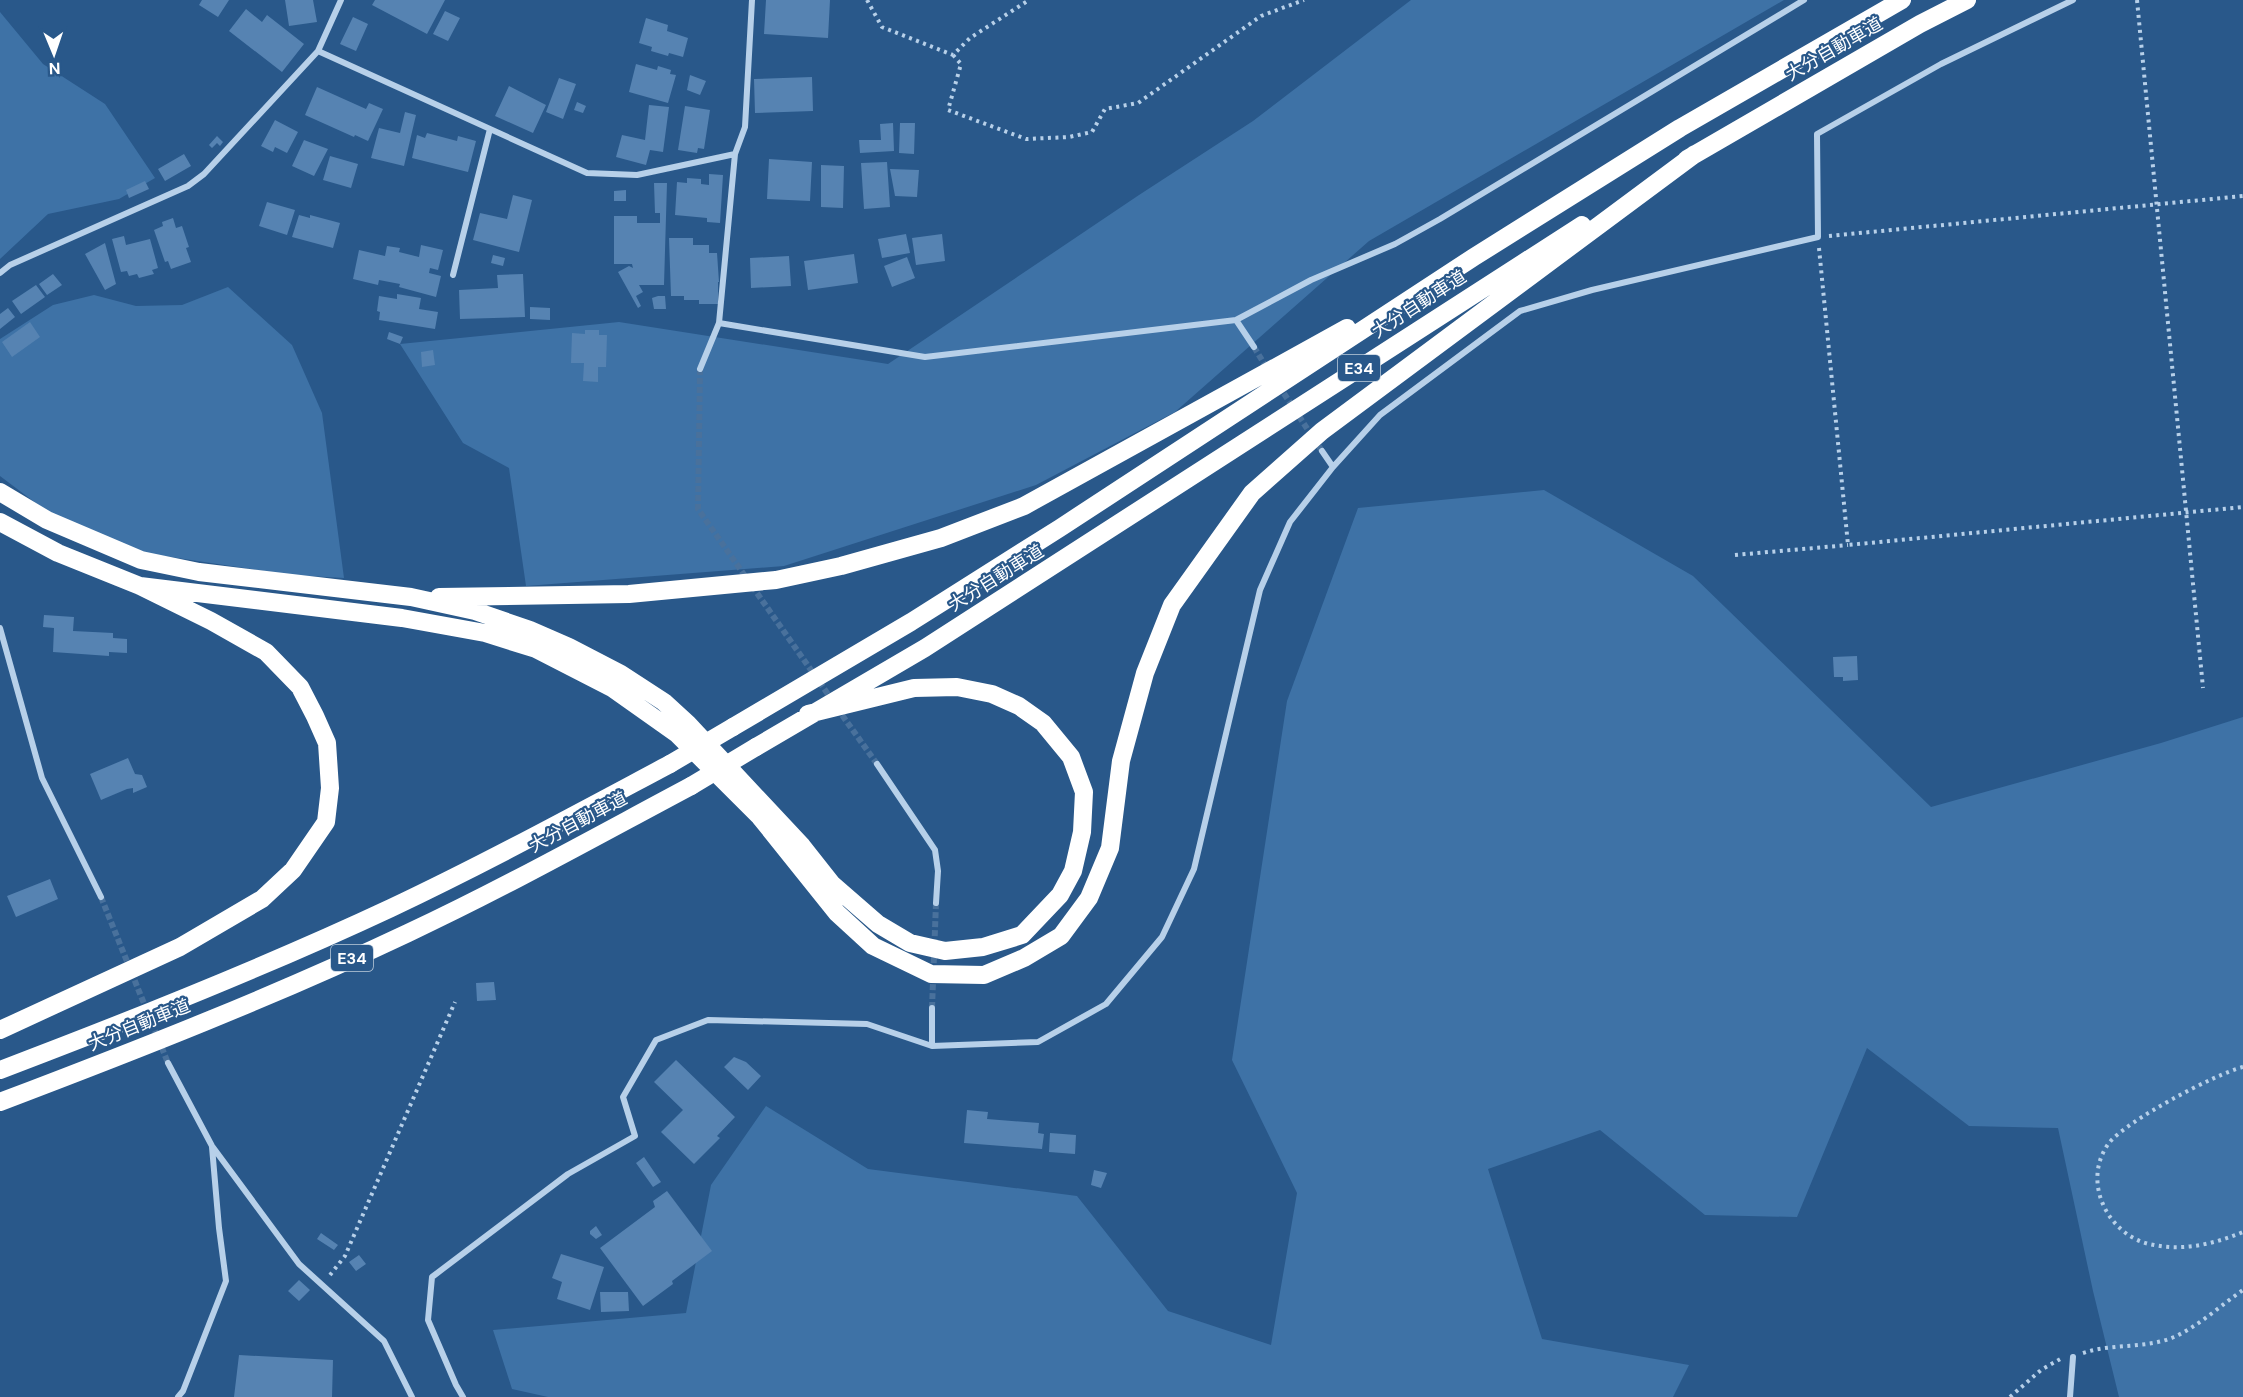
<svg xmlns="http://www.w3.org/2000/svg" width="2243" height="1397" font-family="'DM Sans','Noto Sans JP',sans-serif">
<rect width="100%" height="100%" fill="#29588a"/>
<path fill="#3e72a6" d="M1411 0H1784L1369 241 1175 412 1036 485 784 566 526 586 509 468 463 443 400 344 619 322 888 364 1139 195 1253 121Z
M0 12 43 64 105 104 155 178 119 199 48 214 0 259Z
M228 287 292 345 322 413 344 578 291 575 144 553 49 513 0 476V339L53 305 94 295 136 306 182 305Z
M1544 490 1693 576 1931 807 2161 743 2243 717V1397H2119L2093 1291 2058 1128 1969 1126 1867 1048 1797 1217 1705 1215 1600 1130 1488 1169 1542 1339 1689 1365 1673 1397H548L512 1389 493 1330 686 1313 711 1185 766 1106 868 1169 1077 1196 1168 1311 1271 1345 1297 1193 1232 1060 1287 701 1358 508Z"/>
<path fill="#5683b2" d="M202 0H229L218 17 199 5Z
M285 0H313L317 22 289 26Z
M375 0H445L427 34 372 5Z
M766 0H830L828 38 764 34Z
M246 9 262 22 267 15 304 44 282 72 229 31Z
M445 11 460 18 448 41 433 34Z
M353 17 368 24 356 51 340 44Z
M646 18 668 25 667 31 688 38 683 57 669 53 668 56 651 51 652 47 639 43Z
M636 64 657 70 658 66 671 70 670 74 676 75 668 103 629 92Z
M690 75 706 81 700 95 687 90Z
M812 77 813 111 755 113 754 79Z
M559 78 576 84 563 119 546 112Z
M509 86 546 105 533 133 495 116Z
M317 87 366 109 369 103 383 109 368 141 355 135 354 137 305 115Z
M577 102 586 106 583 113 574 110Z
M649 105 669 107 663 152 650 150 646 165 616 157 622 135 645 140Z
M685 106 710 110 704 149 698 148 697 153 678 150Z
M405 112 416 115 404 166 371 158 379 128 400 133Z
M275 120 298 132 287 153 275 147 273 152 261 146Z
M893 123 894 151 860 153 859 140H881L880 124Z
M900 123H915L914 154 899 153Z
M427 133 457 141 458 136 476 141 468 172 412 158 417 135 425 138Z
M217 136 223 142 220 146 217 143 212 148 209 145Z
M304 140 328 149 314 176 292 166Z
M184 154 191 166 165 181 158 169Z
M330 156 358 164 351 188 323 180Z
M769 159 812 162 810 201 767 199Z
M887 162 890 207 864 209 861 163Z
M821 165 844 166 843 208 821 207Z
M890 169 919 170 917 197 895 196Z
M709 174 723 175 720 223 707 222V218L675 215 677 182 687 183V178L701 179V184L709 185Z
M145 181 149 189 129 198 126 190Z
M654 183H667L664 285H639L643 292 636 296 641 306 638 308 618 272 629 266 633 268 632 264H614V216H637V223H660V213H655Z
M626 190V201H614V191Z
M513 195 532 200 519 252 473 240 480 213 507 219Z
M267 202 295 210 287 235 259 226Z
M299 215 310 218V215L340 223 333 248 292 237Z
M173 218 176 228 182 226 189 247 186 248 191 262 171 269 168 261 165 262 154 230 163 226 162 222Z
M906 234 910 253 882 258 878 239Z
M942 234 945 261 916 265 912 238Z
M124 236 126 245 150 239 158 268 152 270 154 274 139 278 137 274 129 276 127 271 121 272 112 239Z
M669 238H693V245H709V253H717L719 282H718V304H699V300H684V296H671Z
M105 243 116 284 105 290 85 254Z
M421 245 443 250 438 270 430 268 429 273 441 276 436 297 399 287 400 284 379 280 378 285 353 279 359 250 385 256 387 246 400 248 399 252 419 257Z
M854 254 858 283 808 290 804 261Z
M493 255 505 258 503 266 491 263Z
M789 256 791 286 751 288 750 258Z
M907 257 915 278 892 287 884 266Z
M53 274 62 285 47 295 39 284Z
M523 274 525 317 460 319 459 290 498 288 497 275Z
M36 285 45 297 21 314 12 301Z
M397 294 421 298 419 309 438 312 435 329 379 320 380 312 377 311 379 296 397 299Z
M658 296H665L666 309H654L652 298Z
M530 307 550 308V320L530 319Z
M8 308 15 317 0 329V314Z
M30 322 40 337 12 357 2 342Z
M585 330H599V335H607L606 367H598V382L583 381 584 363H571L572 333 585 334Z
M389 332 403 337 400 344 387 339Z
M433 350 435 365 422 367 421 352Z
M44 615 74 617 73 631 113 633V638L127 639V653L109 652V656L53 652 54 628 43 627Z
M1857 656 1858 680 1843 681V677H1834L1833 657Z
M128 758 135 774 142 775 147 787 133 793V788L127 789 101 800 90 774Z
M50 879 58 899 16 917 7 896Z
M494 982 496 1000 477 1001 476 983Z
M734 1057 746 1062 761 1076 748 1090 724 1067Z
M676 1060 735 1117 717 1136 720 1138 694 1164 661 1132 683 1110 654 1082Z
M967 1110 988 1112 987 1119 1039 1123 1038 1133 1044 1134 1042 1149 964 1143Z
M1050 1133 1076 1135 1075 1154 1049 1152Z
M644 1157 661 1182 653 1187 636 1163Z
M1094 1170 1107 1173 1101 1188 1091 1185Z
M667 1191 712 1251 672 1281 673 1284 643 1306 600 1248 655 1207 653 1201Z
M596 1226 602 1235 596 1239 590 1234V1231Z
M321 1233 338 1245 334 1250 317 1239Z
M561 1254 604 1267 590 1310 557 1299 562 1282 552 1278Z
M359 1255 366 1264 356 1271 349 1262Z
M299 1280 310 1290 299 1301 288 1291Z
M600 1292H628L629 1311 601 1312Z
M239 1355 333 1360 332 1397H234Z"/>
<g fill="none" stroke-linecap="round" stroke-linejoin="round">
<path stroke="#49719c" stroke-width="6" stroke-dasharray="6 3" stroke-linecap="butt" d="M1254 347 1268 370
M700 369 698 509 832 700
M1279 386 1322 451
M837 708 877 764
M101 897 168 1063
M932 1008 936 903"/>
<path stroke="#b7d0e9" stroke-width="4" stroke-dasharray="3 4.5" stroke-linecap="butt" d="M867 0 882 27 953 55 970 38 1029 0
M2137 0 2203 688
M953 55 961 64 948 110 1026 139 1069 137 1092 132 1105 109 1138 103 1261 16 1304 0
M1829 236 2243 196
M1819 248 1848 545 2243 507
M1735 555 1848 545
M2243 1067C2215 1074 2126 1121 2109 1143 2080 1182 2109 1238 2154 1245 2184 1251 2214 1244 2243 1232
M330 1275 345 1256 455 1002
M2083 1353C2113 1343 2146 1349 2174 1337 2199 1326 2221 1305 2243 1290
M2010 1397 2041 1370 2062 1358"/>
<path stroke="#b7d0e9" stroke-width="6" d="M318 51 587 173 637 175 735 154
M0 273 10 265 188 186 204 174 318 51 341 0
M453 275 490 129
M1236 320 1254 347
M719 323 925 357 1236 320 1311 280 1395 244 1440 219 1804 0
M700 369 719 323 735 154 745 127 752 0
M1322 451 1333 467
M0 628 42 778 101 897
M877 764 935 850 938 871 936 903
M932 1046V1008
M168 1063 212 1146 299 1264 384 1341 412 1397
M178 1397 183 1391 226 1281 219 1228 212 1147
M463 1397 456 1385 428 1320 432 1277 568 1174 635 1136 623 1097 656 1040 708 1020 867 1024 932 1046 1038 1042 1106 1004 1162 937 1194 869 1260 590 1290 522 1333 467 1380 415 1520 311 1592 290 1818 237 1817 134 1941 64 2073 0
M2070 1397 2073 1357"/>
<path stroke="#fff" stroke-width="18" d="M1687 159 1920 24 1967 0
M0 492 47 520 141 560 199 572 411 597 475 611 530 630 569 647 621 674 664 702 688 724 802 846 832 884 878 924 910 943 945 951 983 947 1022 935 1060 895 1073 871 1082 832 1084 792 1071 757 1043 723 1019 706 992 694 957 687 914 688 808 714
M0 522 58 553 140 586 211 621 266 652 300 687 315 716 327 743 330 788 326 822 293 870 262 899 180 947 0 1030
M140 586 402 618 485 633 536 649 612 688 677 734 760 817 837 913 873 946 931 974 984 975 1024 958 1061 936 1089 898 1110 848 1121 761 1145 673 1172 605 1252 493 1322 431 1695 154
M439 597 629 594 776 580 841 566 941 538 1024 506 1347 328
M733 727 911 622 1060 528 1474 257 1680 128 1902 0
M756 747 925 648 1582 225
M0 1070C132 1020 263 968 391 908 486 863 578 813 670 764
M0 1102C137 1050 275 996 408 933 504 888 597 836 691 786"/>
<path stroke="#fff" stroke-width="18" d="M670 764 733 727
M691 786 756 747"/>
</g>
<g text-anchor="middle" dominant-baseline="central" stroke-width="4.5" stroke-linejoin="round" paint-order="stroke">
<g fill="#29588a" stroke="#bfcddc" stroke-width="1.5">
<rect x="1338" y="355" width="42" height="26" rx="4.5"/>
<rect x="331" y="945" width="42" height="26" rx="4.5"/>
</g>
<g font-size="16" font-weight="bold" fill="#fff">
<text x="1359" y="368">E34</text>
<text x="352" y="958">E34</text>
</g>
<g font-size="18" fill="#fff" stroke="#29588a">
<text transform="translate(1834 49) rotate(-30)">大分自動車道</text>
<text transform="translate(1419 304) rotate(-33)">大分自動車道</text>
<text transform="translate(996 578) rotate(-32)">大分自動車道</text>
<text transform="translate(578 822) rotate(-28)">大分自動車道</text>
<text transform="translate(139 1025) rotate(-22)">大分自動車道</text>
</g>
</g>
<g transform="translate(54 54) rotate(178)" stroke="#29588a" stroke-width="4.5" paint-order="stroke">
<path d="M0-4.5L10 22L0 15L-10 22Z" fill="#ffffff"/>
<text y="-9" font-size="16" font-weight="bold" text-anchor="middle" fill="#ffffff">N</text>
</g>
</svg>
